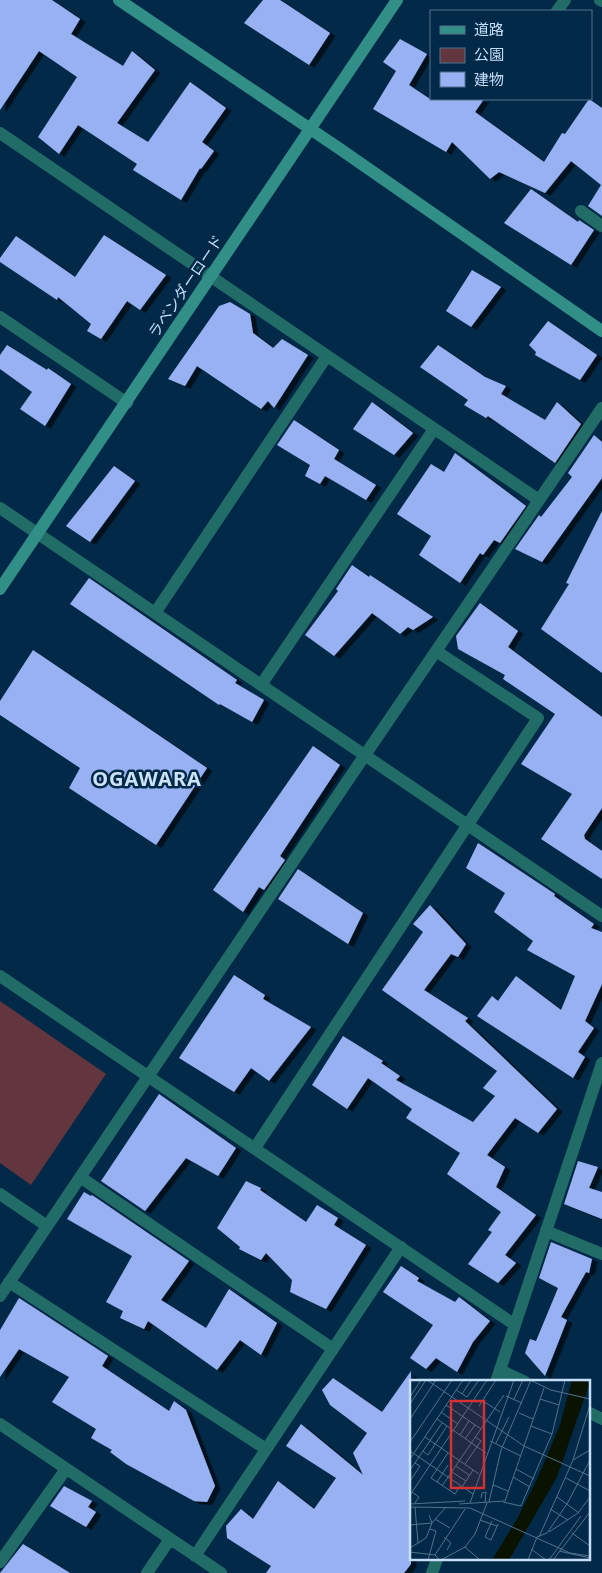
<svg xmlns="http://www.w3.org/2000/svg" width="602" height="1573" font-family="'Noto Sans','Noto Sans JP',sans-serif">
<defs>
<filter id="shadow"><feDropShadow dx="5.5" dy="3" stdDeviation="0" flood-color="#0009"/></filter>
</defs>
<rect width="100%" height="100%" fill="#022948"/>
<path fill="#63353e" d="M0 1001 106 1074 31 1185 0 1163Z"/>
<path fill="#98b1f3" filter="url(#shadow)" d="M0 0H52L80 19 71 34 123 66 132 51 155 70 117 123 148 142 190 82 226 108 202 142 214 151 201 169 200 168 181 200 133 170 137 164 78 125 59 154 38 137 77 77 39 51 0 110Z
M263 0H280L330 33 309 65 244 23Z
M400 39 427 54 409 85 430 99H484L475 112 544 162 562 133 565 134 589 99 602 108V216L588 206 601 185 571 161 545 193 499 172 490 179 452 142 446 152 373 109 396 71 383 62Z
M531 189 578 222 579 220 594 230 571 265 504 223Z
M104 235 166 275 140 310 127 301 101 339 87 331 91 324 58 297 57 300 0 262V258L16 236 75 277Z
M472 270 501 287 471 327 446 311Z
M230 302 250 314 253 333 273 348 282 339 308 355 274 408 268 401 261 409 197 366 185 386 168 379 219 306Z
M548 321 597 355 580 380 535 355 536 352 529 345Z
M7 345 47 370 48 368 71 384 45 426 20 409 32 392 0 369V355Z
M438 345 485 377 506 386 501 394 545 420 557 402 581 424 555 463 488 416 486 418 464 405 468 400 420 367Z
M372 402 413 433 394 455 353 429Z
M294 420 339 450 334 459 376 485 366 500 325 476 320 484 305 476 310 465 277 445Z
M594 435 602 442V478L542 562 515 549 539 515 541 517 572 477 568 473Z
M455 453 526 506 500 543 494 540 483 555 480 553 460 583 419 555 431 536 397 514 431 464 444 472Z
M114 466 135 481 90 542 66 526Z
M602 511V673L541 629 569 584 566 583Z
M352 565 369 577 370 575 433 617 413 630 408 627 400 634 372 613 334 656 305 635 338 591 336 589Z
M89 578 237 680 235 683 264 700 252 722 220 704 219 705 70 604Z
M480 603 518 631 508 647 602 717V808L584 835 585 839 602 851V879L541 839 572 794 521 764 555 714 503 679 505 675 458 649 456 636Z
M33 650 207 768 156 845 69 788 80 768 0 715V701Z
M313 746 340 765 280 856 285 860 264 890 259 887 243 912 213 890Z
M478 843 555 894 554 896 594 924 591 928 602 932V984L585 1021 594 1028 578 1052 585 1057 573 1078 477 1016 492 996 498 1001 516 976 561 1010 575 976 527 950 533 941 494 912 505 893 466 868Z
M298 869 363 913 348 944 278 899Z
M430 905 466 944 458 957 451 954 424 990 468 1018 465 1021 557 1109 538 1133 515 1118 487 1155 505 1167 496 1187 536 1215 505 1255 516 1263 498 1283 468 1264 492 1232 488 1230 501 1212 447 1174 460 1153 406 1118 412 1109 368 1078 347 1109 312 1085 343 1036 383 1061 381 1063 400 1076 396 1080 473 1122 495 1096 483 1088 497 1071 382 990 423 932 413 924Z
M234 975 265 995 263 999 311 1027 269 1081 251 1068 234 1092 179 1058Z
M159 1094 236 1148 218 1176 186 1158 145 1211 101 1181Z
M578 1161 598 1167 589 1188 602 1192V1219L564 1204Z
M246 1181 261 1188 260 1190 306 1222 317 1205 338 1218 334 1225 366 1245 326 1309 290 1292 292 1280 266 1253 261 1260 239 1249 240 1247 217 1228Z
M84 1192 91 1196 92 1195 189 1261 161 1300 206 1328 229 1289 277 1323 261 1355 240 1340 217 1370 148 1321 144 1329 120 1318 123 1311 106 1302 132 1256 67 1219Z
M551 1242 592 1259 589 1273 586 1272 561 1317 567 1320 545 1376 525 1353 530 1339 536 1341 558 1288 539 1278Z
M401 1266 419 1278 417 1281 455 1302 459 1297 490 1321 473 1342 457 1372 436 1358 426 1369 410 1358 433 1325 383 1292Z
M19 1298 108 1356 102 1366 169 1411 174 1401 186 1410 215 1486 207 1502 194 1501 126 1464 110 1452 112 1450 91 1438 96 1429 52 1402 69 1377 19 1349 0 1377V1330Z
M411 1371V1564L404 1573H266L271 1566 227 1538 226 1526 241 1509 253 1519 278 1481 314 1509 336 1478 286 1446 301 1424 363 1475 353 1453 367 1433 330 1405 322 1390 333 1378 382 1412Z
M64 1486 92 1501 88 1507 96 1512 86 1527 50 1506Z
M23 1544 70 1573H0Z"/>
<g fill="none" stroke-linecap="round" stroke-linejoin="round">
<path stroke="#226c67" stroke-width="12" d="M546 1231 602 1254
M500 1370 525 1382
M588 1412 602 1419"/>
<path stroke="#226c67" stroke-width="12" d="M600 0 602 1
M557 11 565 0
M0 133 539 500
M581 211 602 226
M0 317 127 403
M0 508 602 916
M155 613 327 356
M261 685 434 429
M0 976 515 1325
M255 1148 538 718 436 651
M80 1177 333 1349
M0 1194 47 1226
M9 1282 266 1449
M0 1296 365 755 602 408
M496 1382 602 1063
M0 1424 221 1573
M195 1556 401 1247
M0 1562 66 1469
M147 1573 170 1539
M432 1573 437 1559"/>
<path stroke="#328f88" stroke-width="12" d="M119 0 340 149 602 331
M0 589 397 0"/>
</g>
<g text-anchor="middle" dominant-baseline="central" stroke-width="5" stroke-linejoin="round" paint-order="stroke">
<g font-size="15" fill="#c6dff8" stroke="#022948">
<text transform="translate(185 286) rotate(-56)">ラベンダーロード</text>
</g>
<g font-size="20" font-weight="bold" letter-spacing="1" fill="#cee2f7" stroke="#022948">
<text x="147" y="778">OGAWARA</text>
</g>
</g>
<g transform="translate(410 1380)">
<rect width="180" height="180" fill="#022948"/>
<path d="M162 0 180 2 147 97 99 180H82L106 141 128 97 150 45Z" fill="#0a1301"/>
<path fill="none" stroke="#50728e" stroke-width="1" d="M17 0 114 66 134 8M120 0 141 10 180 19M46 10 57 17 69 0M52 14 61 0M96 16 112 23M0 17 11 0M104 19 113 0M130 19 149 25M73 21 90 32M0 24 16 0M36 25 71 49M69 26 86 0M31 32 48 44M109 33 123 39M0 39 26 0M27 39 76 73M121 46 142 54M50 55 59 41M15 57 69 94M55 59 65 45M80 61 111 76M0 62 42 0M86 63 99 37M0 71 63 114M13 71 18 75 37 46M38 73 21 98 45 114 50 106M0 79 53 0M163 80 180 70M55 84 71 61 65 57M46 86 59 95M106 89 124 99M0 90 32 43M42 92 56 101M103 97 120 107M156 98 180 111M0 101 10 86 5 83M27 102 38 85M83 105 98 111M32 106 94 15M52 107 63 90M2 112 9 117 5 123M0 115 77 0M147 117 169 133M71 118 72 113 76 112 75 123M79 122 91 70 121 0M93 122 111 126 142 54 155 0M60 123 104 0M0 124 55 121M49 124 95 121 114 66 180 96M0 127 60 128 160 173 180 176M5 127 8 163M140 129 158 140M25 139 40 148M70 140 87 146M82 141 75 157 81 160 88 144M0 145 22 143 19 135M139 152 168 133 180 117M162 153 180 166M34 157 41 163 37 170M127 157 137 153 157 124 180 80M129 157 163 80 180 25M55 167 70 180M0 168 16 158 22 143 36 127M121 169 136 180M149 171 180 178M0 172 25 175 30 180M25 175 55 129M18 180 26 151 20 149M31 180 55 167 65 154 77 123M118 180 127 157M139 180 171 136M143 180 180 132"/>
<path fill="#d53132" fill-opacity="0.15" stroke="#d53132" stroke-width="2.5" d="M41 21H74V108H41Z"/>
<rect width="180" height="180" fill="none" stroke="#c6dff8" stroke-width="2.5"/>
</g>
<rect x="430" y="10" width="162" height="90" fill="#022948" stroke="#50728e"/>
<rect x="440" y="26" width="25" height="8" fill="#328f88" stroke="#50728e"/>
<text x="474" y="35" font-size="15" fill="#c6dff8">道路</text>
<rect x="440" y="48" width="25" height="15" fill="#63353e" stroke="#50728e"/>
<text x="474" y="60" font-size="15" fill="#c6dff8">公園</text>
<rect x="440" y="72" width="25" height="15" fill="#98b1f3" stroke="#50728e"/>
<text x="474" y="85" font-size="15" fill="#c6dff8">建物</text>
</svg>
